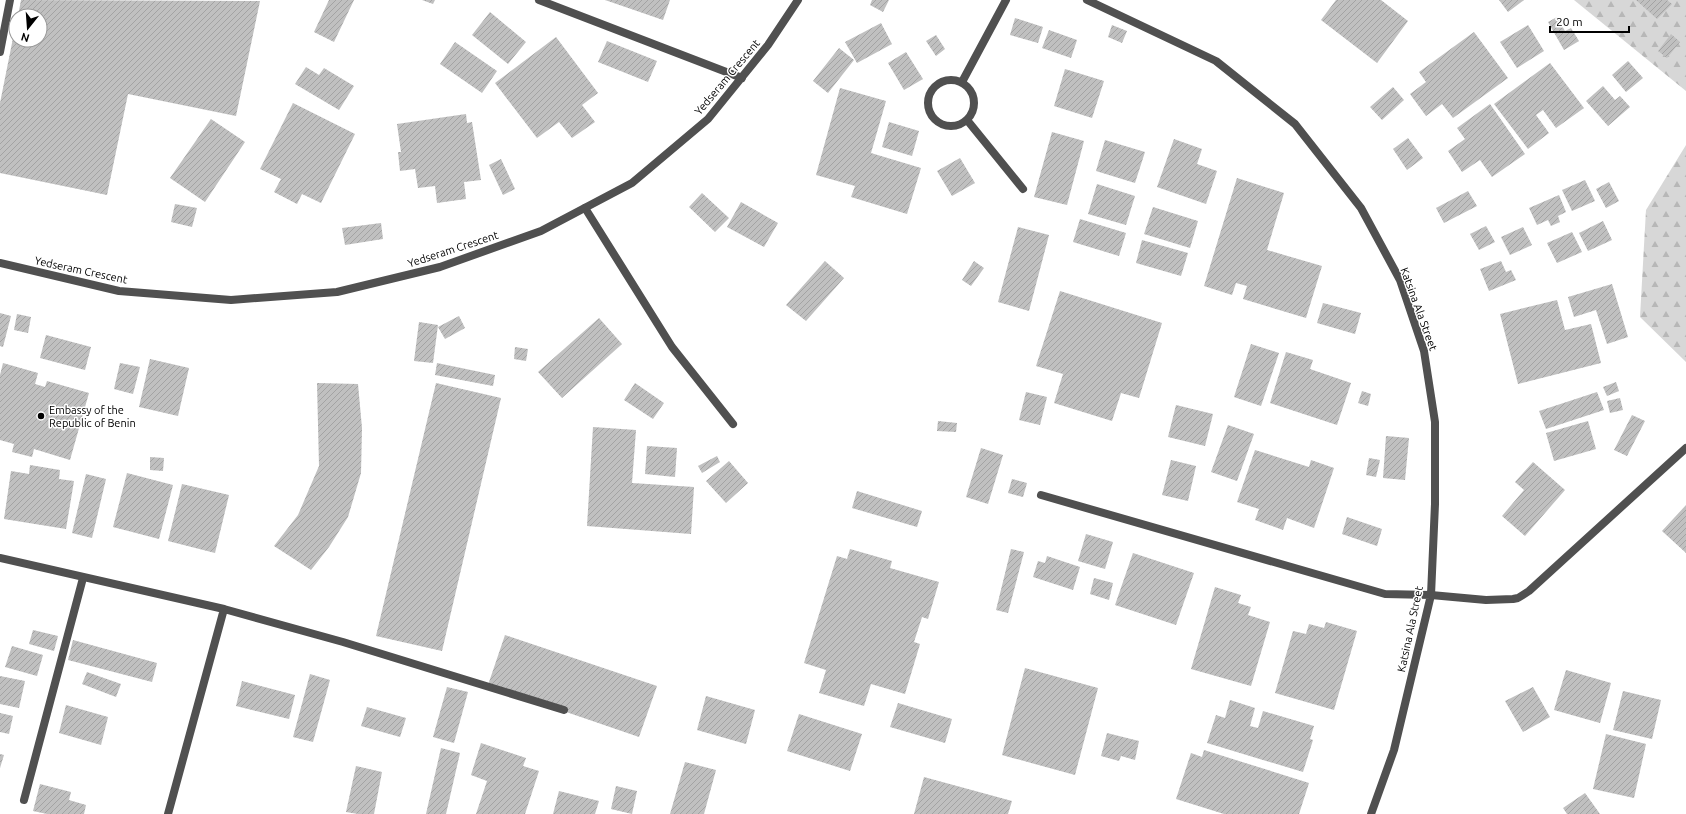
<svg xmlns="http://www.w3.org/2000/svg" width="1686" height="814" font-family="Ubuntu,sans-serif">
<defs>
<pattern id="forest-firs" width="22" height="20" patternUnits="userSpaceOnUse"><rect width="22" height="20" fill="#d7d7d7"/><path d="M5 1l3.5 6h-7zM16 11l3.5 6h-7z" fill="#b7b7b7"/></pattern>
<pattern id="building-hatch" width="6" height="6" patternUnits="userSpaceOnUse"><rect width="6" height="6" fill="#c0c0c0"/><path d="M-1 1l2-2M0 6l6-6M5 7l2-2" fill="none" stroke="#a3a3a3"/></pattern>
</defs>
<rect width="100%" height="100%" fill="#fff"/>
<path fill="url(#forest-firs)" d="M1574 0H1686V91Z
M1686 145V362L1640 317 1646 210Z"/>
<path fill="url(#building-hatch)" d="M21 0 260 1 236 116 128 94 107 195 0 173V103L15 28 16 40H40V16H18Z
M329 0H354L334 42 314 32Z
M422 0H435L433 4Z
M605 0H670L663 20Z
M872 0H889L883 12 870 5Z
M1336 0H1381L1408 21 1377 63 1321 20Z
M1499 0H1524L1508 12Z
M1636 0H1667L1672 4 1657 19Z
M490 12 526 42 508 64 472 35Z
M1557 17 1565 31 1571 28 1579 41 1564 50 1548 22Z
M1015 18 1043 27 1038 43 1010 35Z
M881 23 892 44 857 63 845 42Z
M1112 25 1127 31 1122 43 1108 37Z
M1528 25 1544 51 1517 68 1500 42Z
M1049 30 1077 40 1071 58 1042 48Z
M1474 32 1508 78 1453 118 1442 104 1426 116 1410 94 1426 82 1419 72Z
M1671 34 1680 42 1667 58 1658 51Z
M936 35 945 49 936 56 926 41Z
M556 37 598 93 582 105 595 122 572 138 559 122 537 138 495 83Z
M607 41 657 61 648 82 598 62Z
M455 42 497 71 482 93 440 64Z
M839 48 854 60 828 93 813 81Z
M906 52 923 79 904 90 888 63Z
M1628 61 1643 78 1626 92 1612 75Z
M1550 63 1584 108 1556 128 1543 110 1536 115 1549 133 1528 149 1494 104Z
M306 67 319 75 324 68 354 86 339 110 295 84Z
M1065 69 1104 81 1092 118 1054 106Z
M1603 86 1615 100 1620 96 1630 107 1608 126 1586 101Z
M1393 87 1404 100 1382 120 1370 107Z
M840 88 886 101 871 153 921 168 907 214 851 197 855 186 816 175Z
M293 103 355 134 321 203 302 194 297 204 274 192 281 179 260 169Z
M1490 104 1525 154 1492 177 1480 160 1462 172 1448 151 1465 139 1457 128Z
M466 114 467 123 472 122 481 180 464 182 466 199 437 203 435 186 418 188 415 169 400 171 398 152H401L397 124Z
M211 119 245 142 205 202 170 178Z
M889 122 919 131 912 156 882 147Z
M1052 132 1084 141 1067 205 1034 197Z
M1408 138 1423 158 1407 170 1393 149Z
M1174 139 1202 149 1197 164 1217 171 1206 204 1157 187Z
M1105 140 1145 152 1135 183 1096 171Z
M960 158 975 183 952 196 937 171Z
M501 159 515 189 503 195 489 165Z
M1237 178 1284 193 1267 250 1322 266 1306 318 1243 299 1247 286 1236 283 1232 295 1204 286Z
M1585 180 1595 201 1572 211 1562 190Z
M1609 182 1619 201 1606 208 1596 189Z
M1097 184 1135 196 1126 225 1088 214Z
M1468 191 1477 206 1444 223 1436 208Z
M702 193 729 218 715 232 689 207Z
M1559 195 1566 212 1558 216 1560 222 1551 226 1548 220 1537 225 1529 208Z
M741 202 778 223 764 247 727 227Z
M175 204 197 208 192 227 171 222Z
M1153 207 1198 221 1190 248 1144 234Z
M1080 219 1126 233 1119 256 1073 242Z
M1603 221 1612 240 1588 251 1579 233Z
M381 223 383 239 345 245 342 228Z
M1486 226 1495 242 1479 250 1470 234Z
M1018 227 1049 235 1029 311 998 302Z
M1523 227 1532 245 1510 255 1501 237Z
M1572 232 1582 252 1557 263 1547 243Z
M1142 240 1188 253 1181 276 1136 263Z
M825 261 844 278 806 321 786 305Z
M974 261 984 268 971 286 962 280Z
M1501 261 1506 272 1511 270 1516 280 1489 291 1480 269Z
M1612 284 1628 337 1607 344 1596 310 1574 317 1568 297Z
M1060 291 1162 323 1139 398 1121 393 1112 421 1054 403 1063 374 1036 366Z
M1557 300 1565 330 1591 324 1601 363 1518 384 1500 314Z
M1323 303 1361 313 1355 334 1317 323Z
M0 313 11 316 3 347 0 346Z
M17 314 31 317 28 333 14 330Z
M459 316 465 328 445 339 438 327Z
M599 318 622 344 562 398 538 372Z
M419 322 438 325 433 363 414 361Z
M46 335 91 347 85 370 40 358Z
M1251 344 1279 353 1261 406 1234 397Z
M515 347 528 349 526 361 514 359Z
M1286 352 1313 360 1310 369 1351 383 1337 425 1270 403Z
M150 359 189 368 178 416 139 407Z
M3 363 38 373 35 384 45 387 47 381 89 393 70 460 34 449 32 457 12 452 14 444 0 440V375Z
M120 363 140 367 133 394 114 389Z
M437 363 495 375 493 386 435 375Z
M1616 382 1619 391 1607 396 1603 387Z
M317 383 358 384 362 428 361 473 348 517 329 547 311 570 274 546 298 515 319 466Z
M436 383 501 398 442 651 376 636Z
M635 383 664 403 653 419 624 400Z
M1362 391 1371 394 1368 406 1358 403Z
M1026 392 1047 397 1040 425 1019 420Z
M1597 392 1604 410 1546 429 1539 411Z
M1620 398 1623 410 1610 413 1607 401Z
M1176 405 1213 414 1205 446 1168 437Z
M1632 415 1645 421 1627 456 1614 450Z
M938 421 957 423 956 432 937 431Z
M1588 421 1596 449 1554 461 1546 433Z
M1228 425 1254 434 1237 481 1211 472Z
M593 427 636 430 632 483 694 487 691 534 587 526Z
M1386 436 1409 438 1405 480 1383 478Z
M647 446 677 448 675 477 645 474Z
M981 448 1003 455 988 504 966 497Z
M1255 450 1309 467 1311 460 1334 468 1314 528 1287 518 1283 530 1255 520 1259 509 1237 502Z
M717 456 720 462 702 473 698 466Z
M150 457 164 458 163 471 150 470Z
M1369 458 1380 460 1376 477 1366 475Z
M1171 460 1196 466 1188 501 1162 495Z
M729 461 748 483 726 503 706 481Z
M1533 462 1565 490 1525 536 1502 516 1524 490 1515 482Z
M30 465 60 470 59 479 74 481 66 529 4 519 11 471 29 474Z
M127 473 173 485 159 539 113 527Z
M86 474 106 479 92 538 72 533Z
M1012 479 1027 483 1023 497 1008 493Z
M182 484 229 495 215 553 168 541Z
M857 491 922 511 917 527 852 508Z
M1686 505V553L1662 531Z
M1347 517 1382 529 1377 546 1342 534Z
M1086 534 1113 542 1105 569 1078 561Z
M850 549 892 561 890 568 939 582 928 619 922 617 914 642 920 644 905 694 871 684 864 706 819 693 826 670 804 663 837 556 847 559Z
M1011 549 1024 552 1008 613 996 610Z
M1133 553 1194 573 1176 625 1115 605Z
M1047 556 1080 567 1073 590 1033 577 1038 561 1045 563Z
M1094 578 1113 583 1109 600 1090 594Z
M1215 587 1241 595 1238 603 1251 607 1248 615 1270 622 1251 686 1191 669Z
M1326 622 1357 631 1334 710 1275 693 1293 631 1306 634 1309 624 1324 628Z
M33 630 58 636 54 651 29 644Z
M505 635 657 686 639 737 488 685Z
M73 640 157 663 152 682 68 660Z
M12 646 43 655 37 676 5 667Z
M1025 668 1098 688 1075 775 1002 755Z
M1566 670 1611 683 1600 723 1554 710Z
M87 672 121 684 116 697 82 684Z
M310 674 330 680 313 742 293 737Z
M0 676 25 681 19 708 0 704Z
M242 681 295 695 289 719 236 706Z
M447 687 468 692 454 743 433 737Z
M1533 687 1550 717 1523 732 1505 701Z
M1623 691 1661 700 1652 739 1613 730Z
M706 696 755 710 746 744 697 730Z
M1230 700 1255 708 1250 726 1258 728 1263 711 1314 726 1310 739 1313 740 1303 772 1207 743 1216 715 1225 718Z
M898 703 952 719 945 743 890 727Z
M66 705 108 717 101 745 59 733Z
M367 707 406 718 400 737 361 726Z
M0 713 13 716 9 734 0 732Z
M799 714 862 734 850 771 787 751Z
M1107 733 1139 741 1135 760 1121 756 1119 761 1101 756Z
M1606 734 1646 744 1634 798 1593 789Z
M481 743 526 758 523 766 539 771 525 814H476L487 781 471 775Z
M441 748 460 753 446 814H426Z
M1204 750 1309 783 1299 814H1224L1176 799 1191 753 1202 757Z
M0 754 4 755 0 768Z
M685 762 716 770 704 814H670Z
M356 766 382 772 374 814H358L346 812Z
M924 777 1012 801 1008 814H914Z
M40 784 71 792 69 800 86 805 84 814H47L33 811Z
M616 786 637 791 632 814 611 809Z
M559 791 599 801 595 814H553Z
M1585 793 1600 814H1567L1563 808Z"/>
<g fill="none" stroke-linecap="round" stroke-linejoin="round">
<path stroke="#505050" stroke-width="8" d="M0 52 10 0
M928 103a23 23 0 1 1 46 0a23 23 0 1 1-46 0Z
M962 82 1006 0
M967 120 1023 189
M585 208 672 347 733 424
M1431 595 1486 600 1513 599 1518 598 1529 591 1686 448"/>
<path stroke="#505050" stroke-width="8" d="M539 0 742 78
M1087 0 1216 61 1295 124 1361 208 1400 280 1424 351 1435 422V504L1431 595 1394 750 1371 814
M0 263 119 291 231 300 337 292 440 267 541 231 632 183 708 119 768 45 798 0
M1041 495 1385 594 1431 595
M0 558 224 609 168 814
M224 609 343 642 564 710
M24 800 83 578"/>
</g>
<circle fill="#000" stroke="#fff" stroke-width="1.5" cx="41" cy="416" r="4"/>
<g text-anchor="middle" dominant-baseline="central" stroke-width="3" stroke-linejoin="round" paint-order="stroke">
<g font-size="11" fill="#000" stroke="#fff">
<text transform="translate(727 77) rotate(-50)">Yedseram Crescent</text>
<text transform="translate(453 249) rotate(-18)">Yedseram Crescent</text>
<text transform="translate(81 270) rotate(12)">Yedseram Crescent</text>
<text transform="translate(1419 309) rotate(70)">Katsina Ala Street</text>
<text transform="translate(1410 629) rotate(-78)">Katsina Ala Street</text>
</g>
<g font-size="11" fill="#000" stroke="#fff" text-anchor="start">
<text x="49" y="410">Embassy of the<tspan x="49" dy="13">Republic of Benin</tspan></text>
</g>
</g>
<g transform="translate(28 28) rotate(197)"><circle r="19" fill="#ffffff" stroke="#999999"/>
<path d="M0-3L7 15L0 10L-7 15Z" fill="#000000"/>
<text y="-6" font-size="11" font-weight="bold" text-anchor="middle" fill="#000000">N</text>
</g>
<path d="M1550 26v6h79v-6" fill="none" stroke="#000000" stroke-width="2"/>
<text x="1556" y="26" font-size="12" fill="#000000" stroke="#ffffff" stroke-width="3" paint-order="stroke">20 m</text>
</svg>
